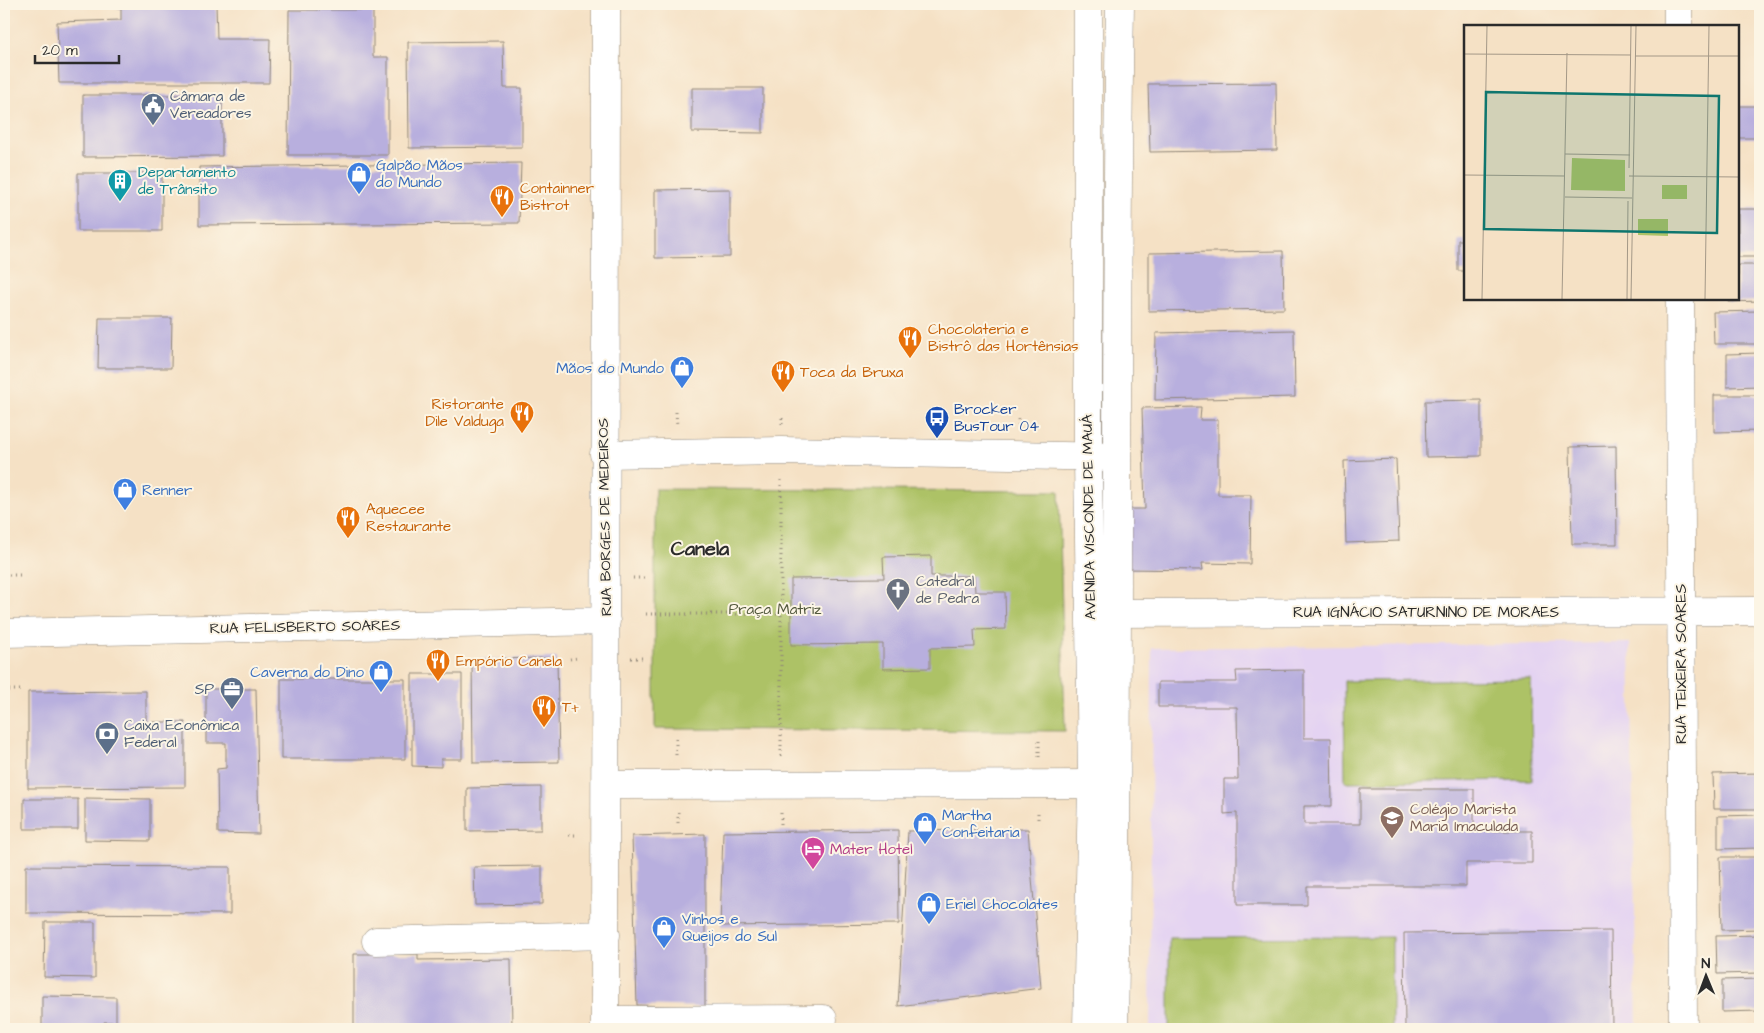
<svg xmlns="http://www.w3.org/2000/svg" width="1764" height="1033" font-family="'Architects Daughter',sans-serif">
<rect width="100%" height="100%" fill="#fcf5e5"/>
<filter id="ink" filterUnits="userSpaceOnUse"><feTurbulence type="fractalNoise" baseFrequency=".02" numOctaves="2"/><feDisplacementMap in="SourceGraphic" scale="10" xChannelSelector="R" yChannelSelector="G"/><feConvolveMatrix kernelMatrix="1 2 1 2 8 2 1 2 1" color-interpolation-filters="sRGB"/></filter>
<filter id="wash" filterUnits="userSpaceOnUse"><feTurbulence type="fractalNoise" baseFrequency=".0096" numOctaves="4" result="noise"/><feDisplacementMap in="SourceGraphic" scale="20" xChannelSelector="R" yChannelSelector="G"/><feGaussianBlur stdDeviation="1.12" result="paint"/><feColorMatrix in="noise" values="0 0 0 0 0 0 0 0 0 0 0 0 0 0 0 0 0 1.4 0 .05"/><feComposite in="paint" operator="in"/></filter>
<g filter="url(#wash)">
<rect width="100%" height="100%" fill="#f5e1c5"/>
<path fill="#e4d3f2" d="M1630 643 1637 1029H1150L1152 648Z"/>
<path fill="#adc266" stroke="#6c7648" d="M655 489 1059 491 1065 731 655 729Z
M1531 679 1532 780 1345 782 1344 681Z
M1392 937V1029H1169V938Z"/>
<g id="blocks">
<path fill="#b8afde" d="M106 4H216L217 39H270L269 83H59L57 22 121 20V8L107 7Z
M289 10H373V57H388V155H288Z
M503 41 504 88H522V147L409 148 408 42Z
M1276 83 1277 150 1150 152 1148 84Z
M692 88H763V133L692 132Z
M83 95H222V156L83 157Z
M1738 106H1760V138H1738Z
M521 163 519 223 199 225V167Z
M78 173H162V231H78Z
M730 189V257L655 258V190Z
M1738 209H1760V257H1738Z
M1458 240H1465V271H1458Z
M1283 251 1284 309 1149 311V253Z
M1738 265H1760V301L1728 302V299H1738Z
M1760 311V344H1714L1713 312Z
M99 318H172L171 368H98Z
M1294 330 1295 397 1155 400 1156 333Z
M1760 353V386L1727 387V354Z
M1714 395H1760V431L1714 432Z
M1481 400V456L1426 457 1425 401Z
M1201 407 1200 420H1218V495H1251L1250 564 1202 563 1203 570 1124 569V509H1145L1142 408Z
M1616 446 1617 544H1572L1570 447Z
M1396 459 1399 541 1346 543 1344 461Z
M931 556V576H974L975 592H1005L1006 629 974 630 975 647 930 648V668L883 669V644L791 645V579L884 578 883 557Z
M557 658 559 762 473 763 472 659Z
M1304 670V738H1331L1332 806H1304V824H1360V789H1474V831H1532V863H1466V886H1307V905H1237V813L1224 814V779H1238L1237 707H1158V682H1237L1236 671Z
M412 674H462V759H441V767L412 766Z
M281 679H405V759H281Z
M206 689H256L259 834 218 833 217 769 226 768V743H206Z
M146 691V722H185V787L28 788V692Z
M1760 773V809H1714L1713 774Z
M541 787V830L467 831V788Z
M85 798 150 799V841L85 840Z
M24 799H78V829H24Z
M1760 815V848L1718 849V816Z
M1028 829 1041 988 898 1006 908 831Z
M898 830 899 924 720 926 723 832Z
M705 834V1007L637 1005 632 836Z
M1720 857H1760V929L1722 930Z
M26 866 230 867V914L26 913Z
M542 866V904L475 905 474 867Z
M45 922H95V978L44 977Z
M1611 931 1612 1029H1405L1404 933Z
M1760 935V973L1717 974 1716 936Z
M354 954H418V960L511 959 512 1029H354Z
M1760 979V1011L1722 1012V980Z
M42 996 116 997V1022H104V1029H42Z"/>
</g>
</g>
<g filter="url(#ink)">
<use href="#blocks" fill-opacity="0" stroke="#908678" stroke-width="1"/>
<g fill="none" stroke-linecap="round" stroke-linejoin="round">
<defs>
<path id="minor" d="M1678 4V26
M1680 299 1683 1029
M604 454 781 451 1115 457
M1094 613 1760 611
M4 633 606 621
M607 785 1115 784
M376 941 606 935
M605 1020 823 1019
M605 1029 606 4"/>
<path id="major" d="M1087 1029 1092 784 1088 457V4
M1114 1029C1120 687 1114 346 1120 4"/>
</defs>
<use href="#minor" stroke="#908678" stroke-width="29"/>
<use href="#major" stroke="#908678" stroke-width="29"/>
<path stroke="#908678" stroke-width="3" stroke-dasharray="1 4" stroke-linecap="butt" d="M676 412 677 426
M1018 419 1019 429
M782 424V414
M4 575H24
M633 578H645
M646 614H780
M631 658H646
M570 659 578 658
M4 690H21
M676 739V758
M1039 741V757
M781 756V478
M678 812V826
M1038 819V811
M781 824V812
M569 835H577"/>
<use href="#minor" stroke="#fff" stroke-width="28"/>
<use href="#major" stroke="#fff" stroke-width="28"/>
</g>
</g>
<defs>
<symbol id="civic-pin" viewBox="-11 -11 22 30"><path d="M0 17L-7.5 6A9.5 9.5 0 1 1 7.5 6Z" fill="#5c6f8a" stroke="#fcf5e5"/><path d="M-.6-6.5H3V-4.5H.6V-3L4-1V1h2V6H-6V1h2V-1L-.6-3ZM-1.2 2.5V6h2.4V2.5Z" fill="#fff"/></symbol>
<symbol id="shop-pin" viewBox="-11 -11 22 30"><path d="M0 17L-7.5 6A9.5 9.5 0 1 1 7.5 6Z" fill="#3f7fe0" stroke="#fcf5e5"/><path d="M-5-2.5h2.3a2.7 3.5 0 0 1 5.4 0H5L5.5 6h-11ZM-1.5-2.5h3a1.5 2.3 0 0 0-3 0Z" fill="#fff"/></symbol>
<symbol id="building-pin" viewBox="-11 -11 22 30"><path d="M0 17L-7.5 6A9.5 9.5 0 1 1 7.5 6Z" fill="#0f9aa8" stroke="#fcf5e5"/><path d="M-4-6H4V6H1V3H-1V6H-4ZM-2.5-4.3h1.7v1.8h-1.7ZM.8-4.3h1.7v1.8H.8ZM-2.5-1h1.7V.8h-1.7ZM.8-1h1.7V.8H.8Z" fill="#fff"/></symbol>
<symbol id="restaurant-pin" viewBox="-11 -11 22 30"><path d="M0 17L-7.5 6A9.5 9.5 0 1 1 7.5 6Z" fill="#e8710a" stroke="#fcf5e5"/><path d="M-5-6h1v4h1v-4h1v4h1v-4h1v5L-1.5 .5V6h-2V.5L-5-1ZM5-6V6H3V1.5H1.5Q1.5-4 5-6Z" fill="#fff"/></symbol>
<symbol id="bus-pin" viewBox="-11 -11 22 30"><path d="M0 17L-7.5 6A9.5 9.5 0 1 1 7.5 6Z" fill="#1a4fb4" stroke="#fcf5e5"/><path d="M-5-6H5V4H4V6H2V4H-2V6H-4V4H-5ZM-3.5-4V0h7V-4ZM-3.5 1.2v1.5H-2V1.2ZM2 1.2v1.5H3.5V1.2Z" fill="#fff"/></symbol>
<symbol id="church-pin" viewBox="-11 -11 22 30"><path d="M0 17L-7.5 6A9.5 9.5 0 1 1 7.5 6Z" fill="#6b7280" stroke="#fcf5e5"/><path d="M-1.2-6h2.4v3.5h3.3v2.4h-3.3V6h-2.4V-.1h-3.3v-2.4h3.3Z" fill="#fff"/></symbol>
<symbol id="office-pin" viewBox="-11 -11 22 30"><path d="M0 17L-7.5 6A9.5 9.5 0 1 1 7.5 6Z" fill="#5c6f8a" stroke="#fcf5e5"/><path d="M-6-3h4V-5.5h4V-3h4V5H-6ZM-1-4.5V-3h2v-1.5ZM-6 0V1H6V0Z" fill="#fff"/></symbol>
<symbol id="bank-pin" viewBox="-11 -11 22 30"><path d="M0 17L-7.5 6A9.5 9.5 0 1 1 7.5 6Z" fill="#5c6f8a" stroke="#fcf5e5"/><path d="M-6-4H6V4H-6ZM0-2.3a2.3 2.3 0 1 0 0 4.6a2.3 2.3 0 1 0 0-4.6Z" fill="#fff"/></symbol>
<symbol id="school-pin" viewBox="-11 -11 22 30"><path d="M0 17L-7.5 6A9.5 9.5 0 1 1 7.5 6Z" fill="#8d6e63" stroke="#fcf5e5"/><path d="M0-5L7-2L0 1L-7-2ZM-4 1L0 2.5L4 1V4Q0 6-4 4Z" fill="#fff"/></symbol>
<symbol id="hotel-pin" viewBox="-11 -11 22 30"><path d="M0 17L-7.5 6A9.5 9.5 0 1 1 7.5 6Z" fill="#d1479c" stroke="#fcf5e5"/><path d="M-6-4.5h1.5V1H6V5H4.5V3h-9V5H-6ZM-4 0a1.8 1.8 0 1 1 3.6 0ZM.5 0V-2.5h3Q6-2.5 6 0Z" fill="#fff"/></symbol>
</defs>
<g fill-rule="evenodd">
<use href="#civic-pin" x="139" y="91" width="28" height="38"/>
<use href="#shop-pin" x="345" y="160" width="28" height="38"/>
<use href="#building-pin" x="106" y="167" width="28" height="38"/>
<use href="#restaurant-pin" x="488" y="183" width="28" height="38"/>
<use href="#restaurant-pin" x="896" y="324" width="28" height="38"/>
<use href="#shop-pin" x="668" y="354" width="28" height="38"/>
<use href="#restaurant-pin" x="769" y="358" width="28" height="38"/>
<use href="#restaurant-pin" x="508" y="399" width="28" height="38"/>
<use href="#bus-pin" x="923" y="404" width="28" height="38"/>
<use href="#shop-pin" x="111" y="476" width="28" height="38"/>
<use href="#restaurant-pin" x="334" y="504" width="28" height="38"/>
<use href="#church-pin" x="884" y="576" width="28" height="38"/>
<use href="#restaurant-pin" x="424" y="647" width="28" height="38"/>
<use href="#shop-pin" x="367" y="658" width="28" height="38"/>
<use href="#office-pin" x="218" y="675" width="28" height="38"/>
<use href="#restaurant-pin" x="530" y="693" width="28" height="38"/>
<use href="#bank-pin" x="93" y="720" width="28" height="38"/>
<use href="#school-pin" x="1378" y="804" width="28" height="38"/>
<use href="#shop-pin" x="911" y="810" width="28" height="38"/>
<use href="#hotel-pin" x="799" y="835" width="28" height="38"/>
<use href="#shop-pin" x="915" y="890" width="28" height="38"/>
<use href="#shop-pin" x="650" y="914" width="28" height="38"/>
</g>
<g text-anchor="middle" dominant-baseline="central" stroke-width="4" stroke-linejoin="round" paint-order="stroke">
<g font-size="15" fill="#4e5e75" stroke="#fcf5e5" text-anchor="start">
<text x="170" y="96">Câmara de<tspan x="170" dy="17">Vereadores</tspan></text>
<text x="214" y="689" text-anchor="end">SP</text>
<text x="124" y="725">Caixa Econômica<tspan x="124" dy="17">Federal</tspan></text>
</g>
<g font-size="15" fill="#366cbe" stroke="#fcf5e5" text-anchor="start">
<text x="376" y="165">Galpão Mãos<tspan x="376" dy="17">do Mundo</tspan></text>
<text x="664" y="368" text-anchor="end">Mãos do Mundo</text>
<text x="142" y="490">Renner</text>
<text x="364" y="672" text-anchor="end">Caverna do Dino</text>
<text x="942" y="815">Martha<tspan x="942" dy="17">Confeitaria</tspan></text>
<text x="946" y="904">Eriel Chocolates</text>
<text x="682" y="919">Vinhos e<tspan x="682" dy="17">Queijos do Sul</tspan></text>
</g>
<g font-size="15" fill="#0d838f" stroke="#fcf5e5" text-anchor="start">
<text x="138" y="172">Departamento<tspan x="138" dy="17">de Trânsito</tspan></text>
</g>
<g font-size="15" fill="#c56008" stroke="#fcf5e5" text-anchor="start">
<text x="520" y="188">Containner<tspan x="520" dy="17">Bistrot</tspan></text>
<text x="928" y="329">Chocolateria e<tspan x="928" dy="17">Bistrô das Hortênsias</tspan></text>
<text x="800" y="372">Toca da Bruxa</text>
<text x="504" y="404" text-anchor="end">Ristorante<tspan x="504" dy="17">Dile Valduga</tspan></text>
<text x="366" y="509">Aquecee<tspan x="366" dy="17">Restaurante</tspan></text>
<text x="456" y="661">Empório Canela</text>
<text x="562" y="707">T+</text>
</g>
<g font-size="15" fill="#164399" stroke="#fcf5e5" text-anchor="start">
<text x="954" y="409">Brocker<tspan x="954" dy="17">BusTour 04</tspan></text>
</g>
<g font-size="15" fill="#2b2b2b" stroke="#fcf5e5">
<text transform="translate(605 517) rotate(-91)">RUA BORGES DE MEDEIROS</text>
<text transform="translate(1089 517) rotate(-91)">AVENIDA VISCONDE DE MAUÁ</text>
<text x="1426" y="612">RUA IGNÁCIO SATURNINO DE MORAES</text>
<text transform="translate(305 627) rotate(-1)">RUA FELISBERTO SOARES</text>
<text transform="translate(1681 664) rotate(-90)">RUA TEIXEIRA SOARES</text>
</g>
<g font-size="15" fill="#5b616d" stroke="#fcf5e5" text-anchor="start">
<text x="916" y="581">Catedral<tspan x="916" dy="17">de Pedra</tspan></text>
</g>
<g font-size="15" fill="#52583d" stroke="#fcf5e5">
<text x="775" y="609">Praça Matriz</text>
</g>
<g font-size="15" fill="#785e54" stroke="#fcf5e5" text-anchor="start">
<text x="1410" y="809">Colégio Marista<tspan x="1410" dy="17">Maria Imaculada</tspan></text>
</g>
<g font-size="15" fill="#b23c85" stroke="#fcf5e5" text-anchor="start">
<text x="830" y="849">Mater Hotel</text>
</g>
<g font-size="20" font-weight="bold" fill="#2b2b2b" stroke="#fcf5e5">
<text x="700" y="549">Canela</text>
</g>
</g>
<g transform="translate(1464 25)">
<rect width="275" height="275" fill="#f5e1c5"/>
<path d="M108 133 161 135V166L107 165ZM198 160H223V174H198ZM174 194H204V211L174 210Z" fill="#adc266"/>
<path fill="none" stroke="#a49887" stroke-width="1" d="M0 29 167 30M171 31H275M101 129 166 130M165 143 167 1M0 150 101 151M165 151 275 152M101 172 168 173M18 274 23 1M98 274 103 28M163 274 164 176M167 274 172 1M241 274 245 1"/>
<path fill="#0f766e" fill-opacity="0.15" stroke="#0f766e" stroke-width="2.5" d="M22 67 255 71 253 208 20 204Z"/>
<rect width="275" height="275" fill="none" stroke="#2b2b2b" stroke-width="2.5"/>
</g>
<rect width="1764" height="1033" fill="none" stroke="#fcf5e5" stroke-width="20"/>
<g transform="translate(1706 976) rotate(359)" stroke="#fcf5e5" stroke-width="4" paint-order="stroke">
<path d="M0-4L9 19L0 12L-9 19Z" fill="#2b2b2b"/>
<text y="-8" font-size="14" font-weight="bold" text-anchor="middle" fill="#2b2b2b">N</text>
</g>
<path d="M35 55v8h84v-8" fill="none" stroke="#2b2b2b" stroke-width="2.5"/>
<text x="42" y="55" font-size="15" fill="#2b2b2b" stroke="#fcf5e5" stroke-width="4" paint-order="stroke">20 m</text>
</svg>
